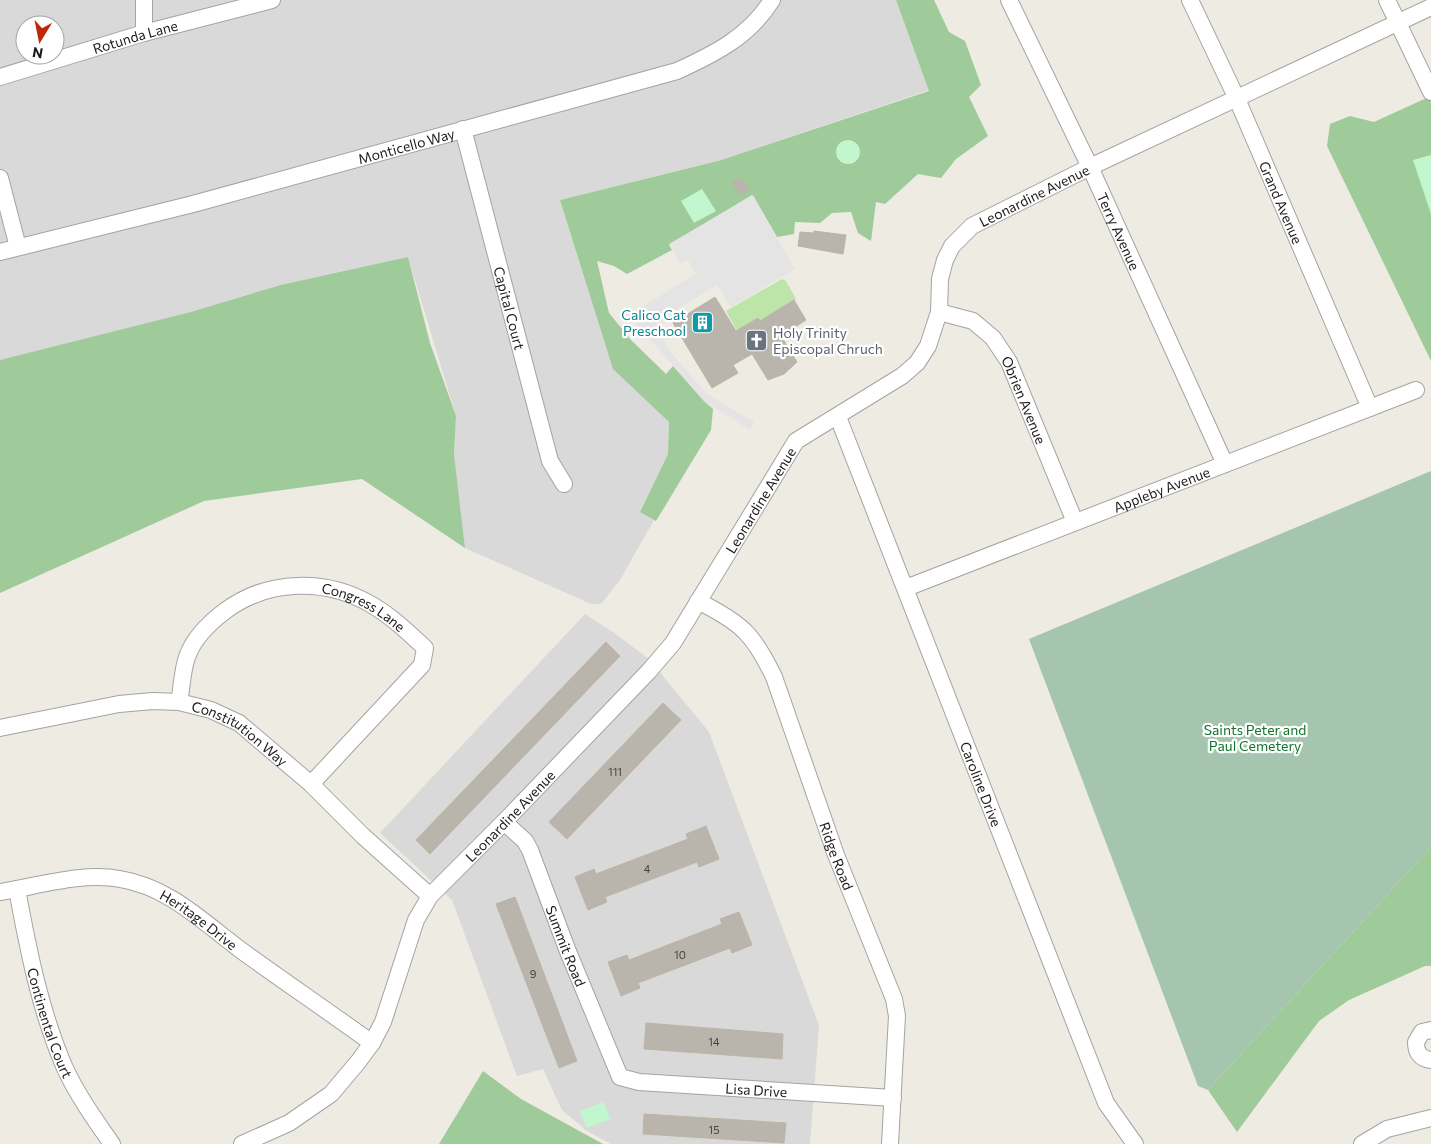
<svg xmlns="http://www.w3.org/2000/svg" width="1431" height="1144" font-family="Commissioner,sans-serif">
<rect width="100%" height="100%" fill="#edebe2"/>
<path fill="#dad9d9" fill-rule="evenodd" d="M0 0H896L929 90 718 161 560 200 613 368 669 422 668 454 640 511 654 520 620 580 601 604H591L465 548 454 454 456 416 408 257 0 371ZM25 25H55V55H25Z
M585 614 613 632 649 659 709 732 819 1025 810 1144H611L587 1131 562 1110 543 1069 517 1076 452 900 380 833Z"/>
<path fill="#bde5aa" d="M782 279 786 281 796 299 760 321 758 318 746 325 739 334 726 311Z"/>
<path fill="#9fca99" d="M896 0H934L949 32 965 41 981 85 969 97 988 136 956 159 941 178 918 174 885 204 876 202 871 241 858 233 851 212 832 213 820 223 795 222 794 234 777 237 752 195 669 245 672 250 627 274 614 266 597 261 609 313 631 340 666 374 673 366 704 401 713 409 711 430 656 521 640 512 668 454 669 422 613 369 560 200 718 161 929 91Z
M1431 96V361L1327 146 1330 124 1350 116 1374 122Z
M408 257 430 343 456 416 454 454 465 548 362 479 204 501 0 593V360L191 312 281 285Z
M1431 847V966H1425L1349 1000 1319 1021 1237 1132 1208 1090Z
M483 1071 521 1099 603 1144H439Z"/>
<path fill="#a5c5af" d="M1431 471V847L1208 1090 1198 1086 1029 639Z"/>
<path fill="#c1f6ce" d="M836 152a12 12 0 1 1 24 0a12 12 0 1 1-24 0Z
M1431 155V214L1413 160Z
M702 189 716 211 694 223 681 201Z
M604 1102 610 1119 587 1128 580 1111Z"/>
<path fill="#e4e4e4" d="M753 195 795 269 731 307 717 285 663 318 657 327 659 334 675 357 706 393 754 422 750 430 704 401 629 315 696 274 688 260 681 264 669 244Z"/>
<path fill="#b9b4ac" stroke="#beb4a6" d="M741 177 749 190 741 195 732 183Z
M814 231 846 235 843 254 798 246 800 232 813 233Z
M715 297 736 331 758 318 760 321 794 300 806 320 781 336 797 362 784 374 768 380 752 354 733 365 738 373 712 388 673 323Z
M606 642 620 656 430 854 416 840Z
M663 703 681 720 567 839 549 822Z
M706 826 719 859 699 867 697 862 605 897 607 902 588 910 575 877 594 869 596 874 688 839 686 834Z
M515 897 577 1061 559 1068 496 904Z
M739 912 752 945 732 953 730 948 638 983 640 988 621 996 608 962 627 955 629 960 722 924 720 919Z
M646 1023 783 1034 782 1059 644 1049Z
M644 1114 786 1123 784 1143 643 1134Z"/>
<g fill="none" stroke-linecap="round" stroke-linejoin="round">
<defs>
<g id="minor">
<path d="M144 0V33"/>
<path id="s1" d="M1009 0 1090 167 1225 464"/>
<path id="s2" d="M1190 0 1237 99 1370 408"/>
<path d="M1387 0 1431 92"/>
<path id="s3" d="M0 77 144 33 272 0"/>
<path id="s4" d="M463 129 550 461 564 484"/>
<path d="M0 178 18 247"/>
<path id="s5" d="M0 252 193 204 677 71C714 54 749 37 772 0"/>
<path id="s6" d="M939 312 973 321 993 338 1009 362 1075 522"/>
<path id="s7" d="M838 417 1106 1103 1135 1144"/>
<path id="s8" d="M906 588 1416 390"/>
<path id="s9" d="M698 601C741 623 753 633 774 677L836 855 894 999 897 1016 890 1144"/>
<path id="s10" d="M179 702C182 688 182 671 187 657 194 637 209 623 225 611 268 579 326 578 372 605 391 616 409 633 425 648L422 665 311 784"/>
<path id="s11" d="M0 728 119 704 153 701 179 702 211 710 239 723 311 784 363 836 430 896"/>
<path id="s12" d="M504 822 525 841 530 850 567 949 620 1077 639 1082 893 1098"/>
<path id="s13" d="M17 889C28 949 40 1010 64 1066 76 1093 95 1120 112 1144"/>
<path id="s14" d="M0 892C38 886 82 872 120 879 169 887 203 922 242 951 285 982 329 1012 372 1043"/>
<path d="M1431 1030 1422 1032 1416 1042C1416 1052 1420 1059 1431 1060"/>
<path id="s15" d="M242 1144 289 1123 331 1094 358 1062 372 1043 383 1022 416 920 430 896 504 822 649 671 673 643 796 441 902 376 917 363 928 346 939 312 940 279 945 260 952 246 972 226 1090 167 1431 7"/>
<path d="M1362 1144 1387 1129 1431 1118"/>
</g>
</defs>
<use href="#minor" stroke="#a3a3a3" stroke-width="18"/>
<use href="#minor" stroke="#fff" stroke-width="16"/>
</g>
<defs>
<symbol id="building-square" viewBox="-11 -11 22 22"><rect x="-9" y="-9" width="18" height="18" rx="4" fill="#0f9aa8" stroke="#fff"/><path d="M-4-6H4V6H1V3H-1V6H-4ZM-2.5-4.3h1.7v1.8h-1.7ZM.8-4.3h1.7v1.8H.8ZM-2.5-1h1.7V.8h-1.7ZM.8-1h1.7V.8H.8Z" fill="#fff"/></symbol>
<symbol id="church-square" viewBox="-11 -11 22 22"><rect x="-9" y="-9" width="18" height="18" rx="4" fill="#6b7280" stroke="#fff"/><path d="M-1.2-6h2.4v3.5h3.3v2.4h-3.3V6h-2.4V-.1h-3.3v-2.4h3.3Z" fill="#fff"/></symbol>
</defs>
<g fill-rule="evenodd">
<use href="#building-square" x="690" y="310" width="25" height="25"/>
<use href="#church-square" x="744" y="328" width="25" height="25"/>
</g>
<g text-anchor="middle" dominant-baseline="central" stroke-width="4.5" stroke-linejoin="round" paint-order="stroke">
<g font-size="11" fill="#434240">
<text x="615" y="771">111</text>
<text x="647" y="868">4</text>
<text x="680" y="954">10</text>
<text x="533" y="973">9</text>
<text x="714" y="1041">14</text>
<text x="714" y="1129">15</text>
</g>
<g font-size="14" fill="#1c1c1c" stroke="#fff">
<text stroke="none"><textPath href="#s3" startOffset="141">Rotunda Lane</textPath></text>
<text stroke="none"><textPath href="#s5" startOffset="420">Monticello Way</textPath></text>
<text stroke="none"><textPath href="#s15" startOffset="1280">Leonardine Avenue</textPath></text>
<text stroke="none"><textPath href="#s2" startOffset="222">Grand Avenue</textPath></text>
<text stroke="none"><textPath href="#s1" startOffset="256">Terry Avenue</textPath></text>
<text stroke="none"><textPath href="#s4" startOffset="185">Capital Court</textPath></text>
<text stroke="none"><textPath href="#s6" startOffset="131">Obrien Avenue</textPath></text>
<text stroke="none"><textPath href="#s8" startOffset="274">Appleby Avenue</textPath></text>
<text stroke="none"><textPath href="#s15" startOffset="845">Leonardine Avenue</textPath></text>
<text stroke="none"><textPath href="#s10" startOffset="255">Congress Lane</textPath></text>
<text stroke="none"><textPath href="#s11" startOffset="251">Constitution Way</textPath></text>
<text stroke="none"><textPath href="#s7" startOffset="394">Caroline Drive</textPath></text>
<text stroke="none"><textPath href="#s15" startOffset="440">Leonardine Avenue</textPath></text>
<text stroke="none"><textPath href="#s9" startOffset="300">Ridge Road</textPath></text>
<text stroke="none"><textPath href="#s14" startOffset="211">Heritage Drive</textPath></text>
<text stroke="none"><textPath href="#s12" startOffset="141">Summit Road</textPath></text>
<text stroke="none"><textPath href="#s13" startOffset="138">Continental Court</textPath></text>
<text stroke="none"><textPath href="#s12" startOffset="420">Lisa Drive</textPath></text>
</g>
<g font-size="14" fill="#0d838f" stroke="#fff" text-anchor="end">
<text x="686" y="314">Calico Cat<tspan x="686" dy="16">Preschool</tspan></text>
</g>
<g font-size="14" fill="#5b616d" stroke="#fff" text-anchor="start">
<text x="773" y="332">Holy Trinity<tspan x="773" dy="16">Episcopal Chruch</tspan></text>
</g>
<g font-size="14" fill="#11742a" stroke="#fff">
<text x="1255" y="729">Saints Peter and<tspan x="1255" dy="16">Paul Cemetery</tspan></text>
</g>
</g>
<g transform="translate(40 40) rotate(190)"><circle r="24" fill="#ffffff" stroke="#a4a4a4"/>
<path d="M0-4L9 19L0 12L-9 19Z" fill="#be290b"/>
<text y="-8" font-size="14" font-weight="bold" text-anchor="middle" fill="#1c1c1c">N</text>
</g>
</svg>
